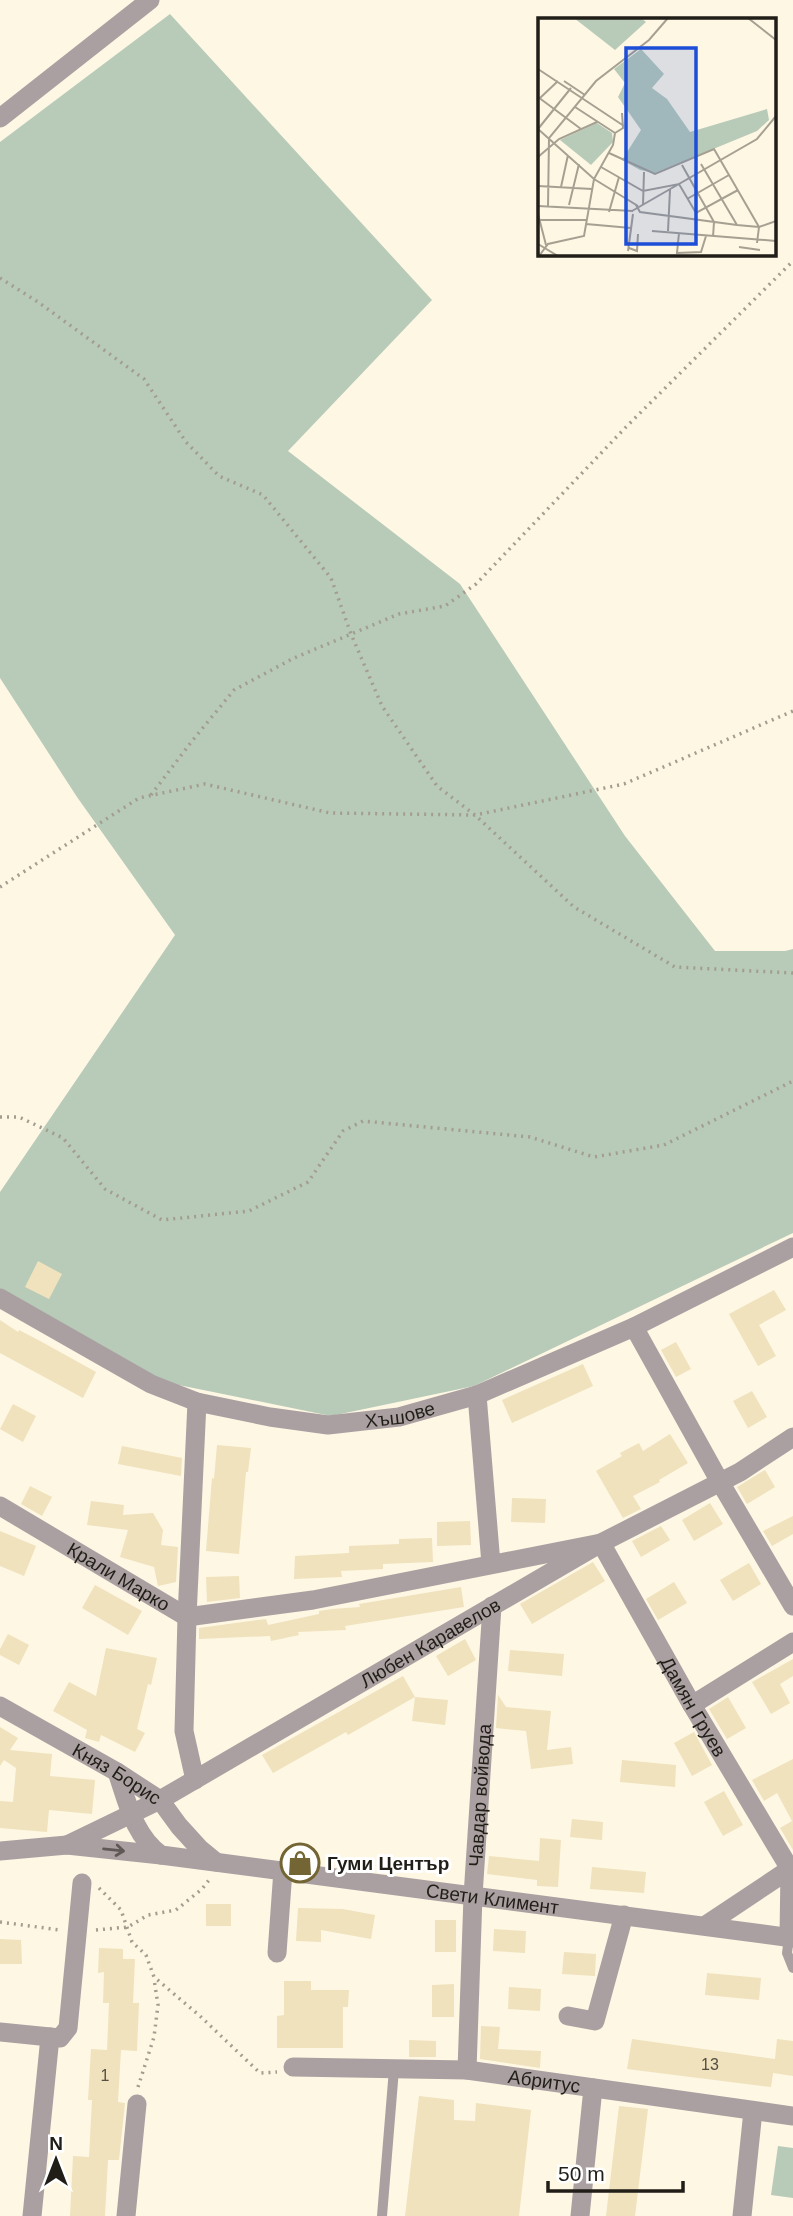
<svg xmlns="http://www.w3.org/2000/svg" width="793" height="2216" font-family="Helvetica,sans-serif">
<rect width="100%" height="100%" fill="#fef7e4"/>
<path fill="#b8cbb8" d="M170 14 432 300 288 451 460 584 625 836 715 951H785L793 949V1233L474 1386 331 1416 154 1380 0 1293V1192L175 935 77 797 0 678V142Z
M778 2146 793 2148V2198L771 2195Z"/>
<path fill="#efe2bd" d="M38 1261 62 1274 49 1299 25 1287Z
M774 1290 786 1310 759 1325 776 1356 758 1366 729 1314Z
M0 1320 18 1332 19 1330 42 1342 96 1372 83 1398 0 1353Z
M676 1342 691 1369 676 1377 661 1350Z
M583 1364 593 1386 512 1423 502 1400Z
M752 1391 767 1417 748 1428 733 1401Z
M13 1404 36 1416 23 1442 0 1429Z
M670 1434 688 1463 659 1480 660 1482 633 1496 641 1509 623 1518 596 1471 622 1456 620 1453 639 1443 643 1451Z
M217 1445 251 1448 248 1472H246L239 1554 206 1551 212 1478 214 1479Z
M122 1446 182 1458 181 1476 118 1464Z
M765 1470 775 1487 747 1504 737 1487Z
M30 1486 52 1497 42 1516 21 1504Z
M512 1498 546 1499 545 1523 511 1522Z
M91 1501 124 1505 123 1515 153 1513 163 1530 161 1545 178 1547 176 1582 158 1586 154 1567 120 1557 128 1530 87 1525Z
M710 1503 723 1524 694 1541 682 1520Z
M793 1516V1534L772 1546 763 1531Z
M470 1521 471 1545 437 1546V1522Z
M661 1526 670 1540 641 1557 632 1541Z
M0 1531 36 1546 24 1576 0 1566Z
M432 1538 433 1562 383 1564V1569L341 1571 342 1577 294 1579 295 1556 349 1553V1546L399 1544V1539Z
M593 1562 605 1581 532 1624 520 1604Z
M749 1563 761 1584 733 1601 720 1580Z
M239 1576 240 1598 207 1602 206 1577Z
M674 1582 687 1603 658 1620 646 1599Z
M95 1585 142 1611 128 1635 82 1608Z
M461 1587 464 1607 345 1626 346 1630 298 1632 299 1635 271 1641 270 1636 199 1639V1628L266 1619 268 1625 319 1614V1611L332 1609 360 1607 359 1604Z
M8 1634 29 1645 19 1665 0 1655V1649Z
M465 1639 476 1660 448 1676 436 1656Z
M106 1648 157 1658 151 1685 148 1684 137 1729 145 1733 135 1752 101 1735 99 1742 85 1738 87 1730 53 1711 69 1682 96 1696Z
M510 1650 564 1654 562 1676 508 1671Z
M793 1659V1676L780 1684 790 1703 771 1714 752 1682Z
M403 1676 415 1697 348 1735 346 1732 273 1773 262 1755Z
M498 1695 506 1707 551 1711 547 1750 571 1747 573 1764 531 1769 526 1731 496 1728Z
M415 1697 448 1700 445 1725 412 1721Z
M728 1697 746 1728 727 1739 709 1709Z
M0 1727 18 1738 10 1750 52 1754 50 1776 95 1780 92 1814 49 1810 47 1832 0 1828V1801L13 1802 16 1768 4 1760 0 1766Z
M694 1732 712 1765 692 1776 674 1743Z
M793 1759V1850L780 1828 792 1821 777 1793 764 1801 752 1780Z
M622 1760 676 1765 675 1787 620 1782Z
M724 1791 743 1825 723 1836 704 1802Z
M572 1819 603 1822 602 1840 570 1837Z
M540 1838 561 1840 558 1887 537 1886V1880L487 1874 489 1856 539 1861Z
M592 1867 646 1872 644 1893 590 1889Z
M206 1904H231V1926H206Z
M298 1908 343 1909 375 1915 371 1939 321 1930V1942L296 1941Z
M435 1920H456V1952H435Z
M494 1929 526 1931 525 1953 493 1951Z
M0 1939 21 1940 22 1964H0Z
M99 1948 123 1949V1959H135L133 2003H139L137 2051 121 2050 118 2102 125 2103 119 2160H108L105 2216H70L73 2156 89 2157 92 2100H88L91 2049 107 2050 109 2003H103L104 1972 98 1973Z
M564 1952 596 1954 595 1976 562 1974Z
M707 1973 761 1978 759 2000 705 1995Z
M284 1981H311V1990H349L348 2007H343V2048H277V2016L284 2015Z
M454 1984V2017H432V1985Z
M509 1987 541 1989 540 2011 508 2009Z
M481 2026 500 2027 498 2049 541 2051 540 2068 480 2059Z
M632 2039 775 2059 777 2039 793 2041V2076L773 2073 771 2087 627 2069Z
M409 2040 436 2041V2057H409Z
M419 2096 454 2100V2120L475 2121 476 2103 531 2110 519 2216H405Z
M619 2106 648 2109 635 2216H606Z"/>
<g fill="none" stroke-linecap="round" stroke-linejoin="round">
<path stroke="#a29d8f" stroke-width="3.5" stroke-dasharray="2 5" stroke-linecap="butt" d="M0 278 38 302 144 379 186 442 219 476 263 495 331 578 351 634 382 706 437 786 475 815 574 907 675 967 793 973
M151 795 192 741 234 690 294 658 399 614 445 606 476 584 626 427 793 261
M0 887 139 798 205 784 330 813 475 815 624 784 793 711
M0 1117H19L63 1138 105 1189 162 1220 249 1211 308 1182 343 1131 363 1121 530 1137 594 1157 664 1145 793 1081
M99 1888 121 1910 132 1942 146 1955 154 1977 200 2016 260 2073 277 2072
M0 1922 60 1930
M96 1930 128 1927 148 1915 176 1910 202 1889 209 1880
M138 2087 154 2037 158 2005 154 1979"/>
<path stroke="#aaa0a1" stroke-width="10" d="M789 1937 787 1953 793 1968
M382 2216 394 2069"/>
<g stroke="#aaa0a1" stroke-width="19">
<path d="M0 118 150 0"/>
<path id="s1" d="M0 1298 151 1384 197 1402 270 1417 328 1425 399 1417 477 1395 634 1327 793 1247"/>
<path d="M634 1327 720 1482 793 1606"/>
<path d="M477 1395 491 1564"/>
<path id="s2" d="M0 1506 187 1617 313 1600 601 1543 692 1705 790 1869 793 1868"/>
<path d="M692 1705 793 1642"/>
<path d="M195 1780 184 1731 187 1617 197 1402"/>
<path d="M706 1925 790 1869 789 1937"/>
<path d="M277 1953 283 1870"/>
<path d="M568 2016 595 2021 624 1915"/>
<path d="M0 2032 60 2038 68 2028 82 1883"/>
<path id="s3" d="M293 2067 467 2070 793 2116"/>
<path id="s4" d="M467 2070 473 1896 492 1606"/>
<path d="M32 2216 50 2037"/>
<path d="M126 2216 137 2104"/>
<path d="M580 2216 593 2088"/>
<path d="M742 2216 753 2111"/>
</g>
<g stroke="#aaa0a1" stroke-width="19">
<path id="s5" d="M0 1706 117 1772 160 1800 179 1826 199 1848 216 1862"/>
<path id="s6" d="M117 1772C127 1801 134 1836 161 1855L793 1938"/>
<path id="s7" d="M67 1845 160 1800 601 1543 740 1472 793 1437"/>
<path d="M0 1851 67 1845 161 1855"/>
</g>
</g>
<defs><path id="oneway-shaft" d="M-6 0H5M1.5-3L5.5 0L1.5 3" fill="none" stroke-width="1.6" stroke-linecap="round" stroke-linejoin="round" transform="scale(1.75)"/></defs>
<use stroke="#5f5856" href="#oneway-shaft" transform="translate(114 1850) rotate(6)"/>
<defs>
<symbol id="shop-ring" viewBox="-11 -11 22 22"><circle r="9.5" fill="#fff" stroke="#736634" stroke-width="1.5"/><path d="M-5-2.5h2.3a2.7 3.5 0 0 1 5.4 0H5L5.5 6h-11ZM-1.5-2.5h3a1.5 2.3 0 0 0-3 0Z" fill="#736634"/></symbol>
</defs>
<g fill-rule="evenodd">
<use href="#shop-ring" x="278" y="1841" width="44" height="44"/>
</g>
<g text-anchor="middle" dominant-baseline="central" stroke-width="6" stroke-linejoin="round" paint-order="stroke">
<g font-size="16" fill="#544f41">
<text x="710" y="2064">13</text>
<text x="105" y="2075">1</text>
</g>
<g font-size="19" fill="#211e18" stroke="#fff">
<text stroke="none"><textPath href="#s1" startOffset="429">Хъшове</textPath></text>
<text stroke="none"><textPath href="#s2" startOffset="138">Крали Марко</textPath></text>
<text stroke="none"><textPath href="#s7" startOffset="416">Любен Каравелов</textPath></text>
<text stroke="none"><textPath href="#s2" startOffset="826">Дамян Груев</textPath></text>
<text stroke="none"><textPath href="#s5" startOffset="135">Княз Борис</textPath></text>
<text stroke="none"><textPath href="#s4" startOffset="275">Чавдар войвода</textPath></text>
<text stroke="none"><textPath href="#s6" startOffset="430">Свети Климент</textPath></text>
<text stroke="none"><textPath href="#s3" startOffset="252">Абритус</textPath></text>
</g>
<g font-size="19" font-weight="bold" fill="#211e18" stroke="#fff" text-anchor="start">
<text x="327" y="1863">Гуми Център</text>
</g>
</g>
<g transform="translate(538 18)">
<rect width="238" height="238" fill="#fef7e4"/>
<path d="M36 0H103L108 4 77 32ZM103 31 126 56 114 70 129 81 152 114 229 91 231 102 219 113 117 155 102 152 84 142 103 112 80 79 87 65 76 51ZM59 105 74 115 75 124 53 147 22 122Z" fill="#b8cbb8"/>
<path fill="none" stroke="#a6a092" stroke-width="2" d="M210 0 238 22M0 51 86 108M26 63 47 77M0 79 43 111M2 80 20 63M37 89 77 115M0 111 56 161 100 188M0 111 33 70M77 115 85 110 84 95M71 135 117 156 176 131 221 209 219 225M0 139 21 121 59 104M163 146 199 207M144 147 176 204 175 219M63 149 105 173 141 166 158 195 200 172M0 168 54 171M23 169 30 137M149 181 191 157M31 187 41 146M98 187 102 194 199 207 221 209 238 203M105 187 106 154M0 188 95 193M10 189 11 120 58 63 111 22 130 0M94 193 219 121 238 98M71 194 81 159M0 196 8 227M1 202H48M48 206 93 210M114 213 238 223M130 213 132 172M141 215 139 235 163 234 168 218M0 226 20 238M201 229 222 232M91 230 99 233 100 216M90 233 95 196M1 238 10 226 46 218 56 161 75 127 77 115"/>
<path fill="#1d4ed8" fill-opacity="0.15" stroke="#1d4ed8" stroke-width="3.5" d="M88 30H158V226H88Z"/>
<rect width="238" height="238" fill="none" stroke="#211e18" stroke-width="3.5"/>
</g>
<g transform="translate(56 2160)" stroke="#ffffff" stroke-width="5" paint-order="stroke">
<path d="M0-5L12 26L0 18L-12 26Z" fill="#211e18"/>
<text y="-10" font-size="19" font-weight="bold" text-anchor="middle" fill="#211e18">N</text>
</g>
<path d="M548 2181v10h135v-10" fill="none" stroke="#211e18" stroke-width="3.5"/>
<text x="558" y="2181" font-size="21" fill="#211e18" stroke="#ffffff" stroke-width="5" paint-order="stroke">50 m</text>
</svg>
